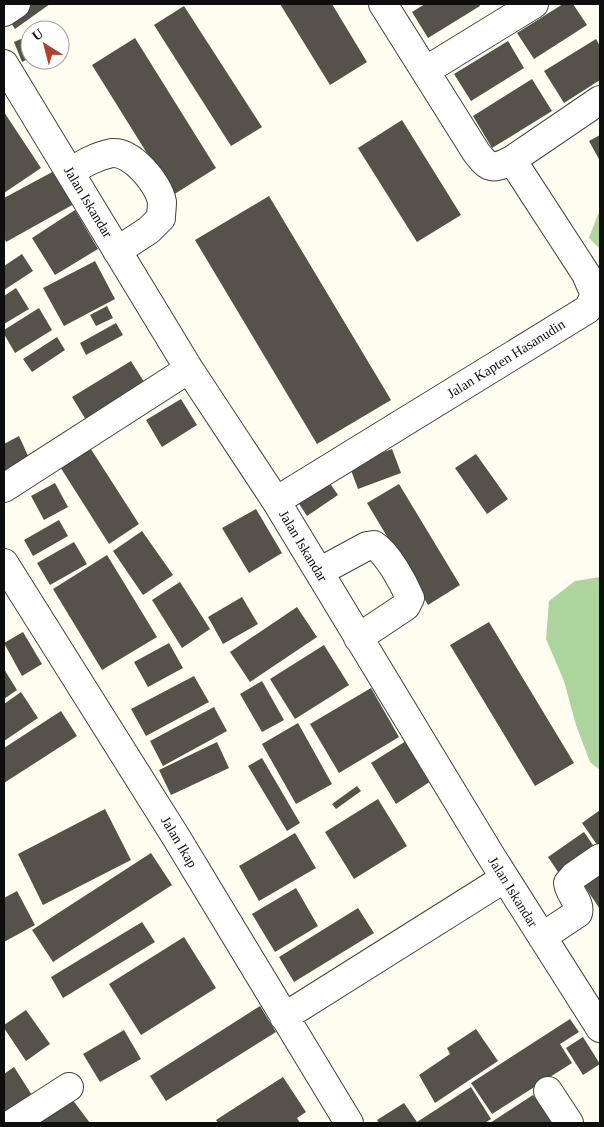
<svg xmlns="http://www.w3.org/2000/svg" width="604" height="1127" font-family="'Times New Roman',serif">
<rect width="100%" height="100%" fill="#fefdf0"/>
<path fill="#add59d" d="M600 213V249L589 238 598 214Z
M600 577V770L590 762 576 725 564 681 546 639 549 601 575 581Z"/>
<path fill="#56514b" d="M19 4H50L15 29 5 14Z
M280 4H332L367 62 330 85Z
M425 4H479L480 6 428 38 412 12Z
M563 4H573L587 25 534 59 517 33Z
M184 6 262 127 231 146 154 25Z
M30 35V58L22 62 14 42Z
M135 38 216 168 173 195 92 65Z
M596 39 600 46V80L564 103 544 71Z
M508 41 524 68 471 101 454 74Z
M532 79 552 111 492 148 473 116Z
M4 112 41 168 4 193Z
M402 120 461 215 417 242 358 148Z
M600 135V161L589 141Z
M56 170 74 204 6 242 4 237V198Z
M269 196 391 400 317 444 195 240Z
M75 210 98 249 55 275 32 238Z
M22 254 33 271 4 290V266Z
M95 261 115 299 64 326 43 288Z
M16 288 29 309 4 324V296Z
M107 306 113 318 96 326 90 315Z
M39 308 52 330 15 353 4 334V330Z
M116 323 123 335 86 355 80 343Z
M57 337 65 350 32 372 23 359Z
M131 361 146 385 86 420 72 397Z
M181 399 197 425 162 447 146 420Z
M19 436 29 458 4 471V444Z
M87 443 139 524 109 544 57 462Z
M392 449 401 473 358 489 349 465Z
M476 454 508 499 487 514 455 468Z
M325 476 338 495 307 516 294 496Z
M55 483 68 507 44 520 31 496Z
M399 484 460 585 428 605 367 503Z
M256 509 282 553 249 573 222 528Z
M59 520 68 536 33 556 24 540Z
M142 531 173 575 143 595 113 551Z
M74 542 87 564 50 585 37 563Z
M107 555 157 637 102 670 53 589Z
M180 582 210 629 182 648 152 600Z
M242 597 258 624 223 644 208 617Z
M297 607 317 637 250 682 230 652Z
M489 622 574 763 535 786 450 645Z
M23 632 42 664 22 676 4 643Z
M169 643 183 668 148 687 134 662Z
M324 645 349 685 295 719 270 679Z
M4 669 17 690 4 699Z
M194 676 209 702 146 736 131 709Z
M262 681 284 720 262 732 240 694Z
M371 688 399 737 339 773 310 724Z
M21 692 38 718 4 741V704Z
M214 707 227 731 163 766 150 741Z
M61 711 77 736 4 783V748Z
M298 723 332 784 296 804 262 744Z
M406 741 431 781 396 804 371 763Z
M217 742 229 768 171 795 159 770Z
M262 758 300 823 287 831 248 766Z
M357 786 361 791 336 809 332 804Z
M378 799 407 846 354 879 325 832Z
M105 809 131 860 43 905 18 854Z
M600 810V849L582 823Z
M584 832 595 848 558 872 548 857Z
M295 833 316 868 259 901 239 866Z
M151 853 172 885 53 962 32 930Z
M600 864V909L583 884Z
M296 888 318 926 275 952 252 914Z
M17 891 35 925 4 942V898Z
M358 908 374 933 294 982 279 957Z
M142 922 155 942 63 998 51 977Z
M184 937 216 988 141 1035 109 984Z
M260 1006 276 1032 166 1101 150 1076Z
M26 1010 50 1044 26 1061 4 1028V1025Z
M570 1019 579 1032 560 1044 572 1063 492 1114 471 1083Z
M476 1029 498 1061 435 1103 419 1075 450 1054 447 1048Z
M124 1030 141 1059 100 1082 83 1054Z
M583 1037 600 1064 583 1075 566 1048Z
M14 1067 37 1103 4 1123V1074Z
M283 1077 306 1112 297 1118 300 1123H218L216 1120Z
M471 1087 491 1119 485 1123H379L377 1120 404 1103 417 1122Z
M66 1091 90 1123H42L35 1114Z
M533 1095 552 1123H490Z"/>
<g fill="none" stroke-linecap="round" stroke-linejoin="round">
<defs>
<path id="minor" d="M383 4 476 152C489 169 492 170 512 160L600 100
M4 12 16 4
M4 64 189 369 276 501 491 856 600 1028
M425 71 534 4
M70 172C83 164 96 156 112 153 132 151 159 184 162 202 162 207 161 213 161 218L149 230 117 251
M4 488 189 369
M276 501 588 309 595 295 586 274 512 160
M4 563 176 837 349 1123
M319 572 367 546 374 545C388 554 403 582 410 598L406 606 358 638
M542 937 578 913C581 902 569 894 568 883L574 876 600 858
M284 1017 505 878
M548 1091 569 1123
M13 1123 69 1087"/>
</defs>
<use href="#minor" stroke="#414141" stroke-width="30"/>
<use href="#minor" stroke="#fff" stroke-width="28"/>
</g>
<g text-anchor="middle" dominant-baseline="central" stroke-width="5" stroke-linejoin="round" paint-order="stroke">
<g font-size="14" fill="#0e0e0e" stroke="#fff">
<text transform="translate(88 202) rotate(59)">Jalan Iskandar</text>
<text transform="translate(506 359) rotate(-32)">Jalan Kapten Hasanudin</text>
<text transform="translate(303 546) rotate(59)">Jalan Iskandar</text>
<text transform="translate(179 842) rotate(59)">Jalan Ikap</text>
<text transform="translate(513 892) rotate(58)">Jalan Iskandar</text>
</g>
</g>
<rect width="604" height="1127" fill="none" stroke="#0e0e0e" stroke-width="10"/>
<g transform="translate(45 45) rotate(324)"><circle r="24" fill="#ffffff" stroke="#9f9f9f"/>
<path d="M0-4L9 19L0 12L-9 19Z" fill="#b24031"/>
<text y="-8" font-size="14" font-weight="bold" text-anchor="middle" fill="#0e0e0e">U</text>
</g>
</svg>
